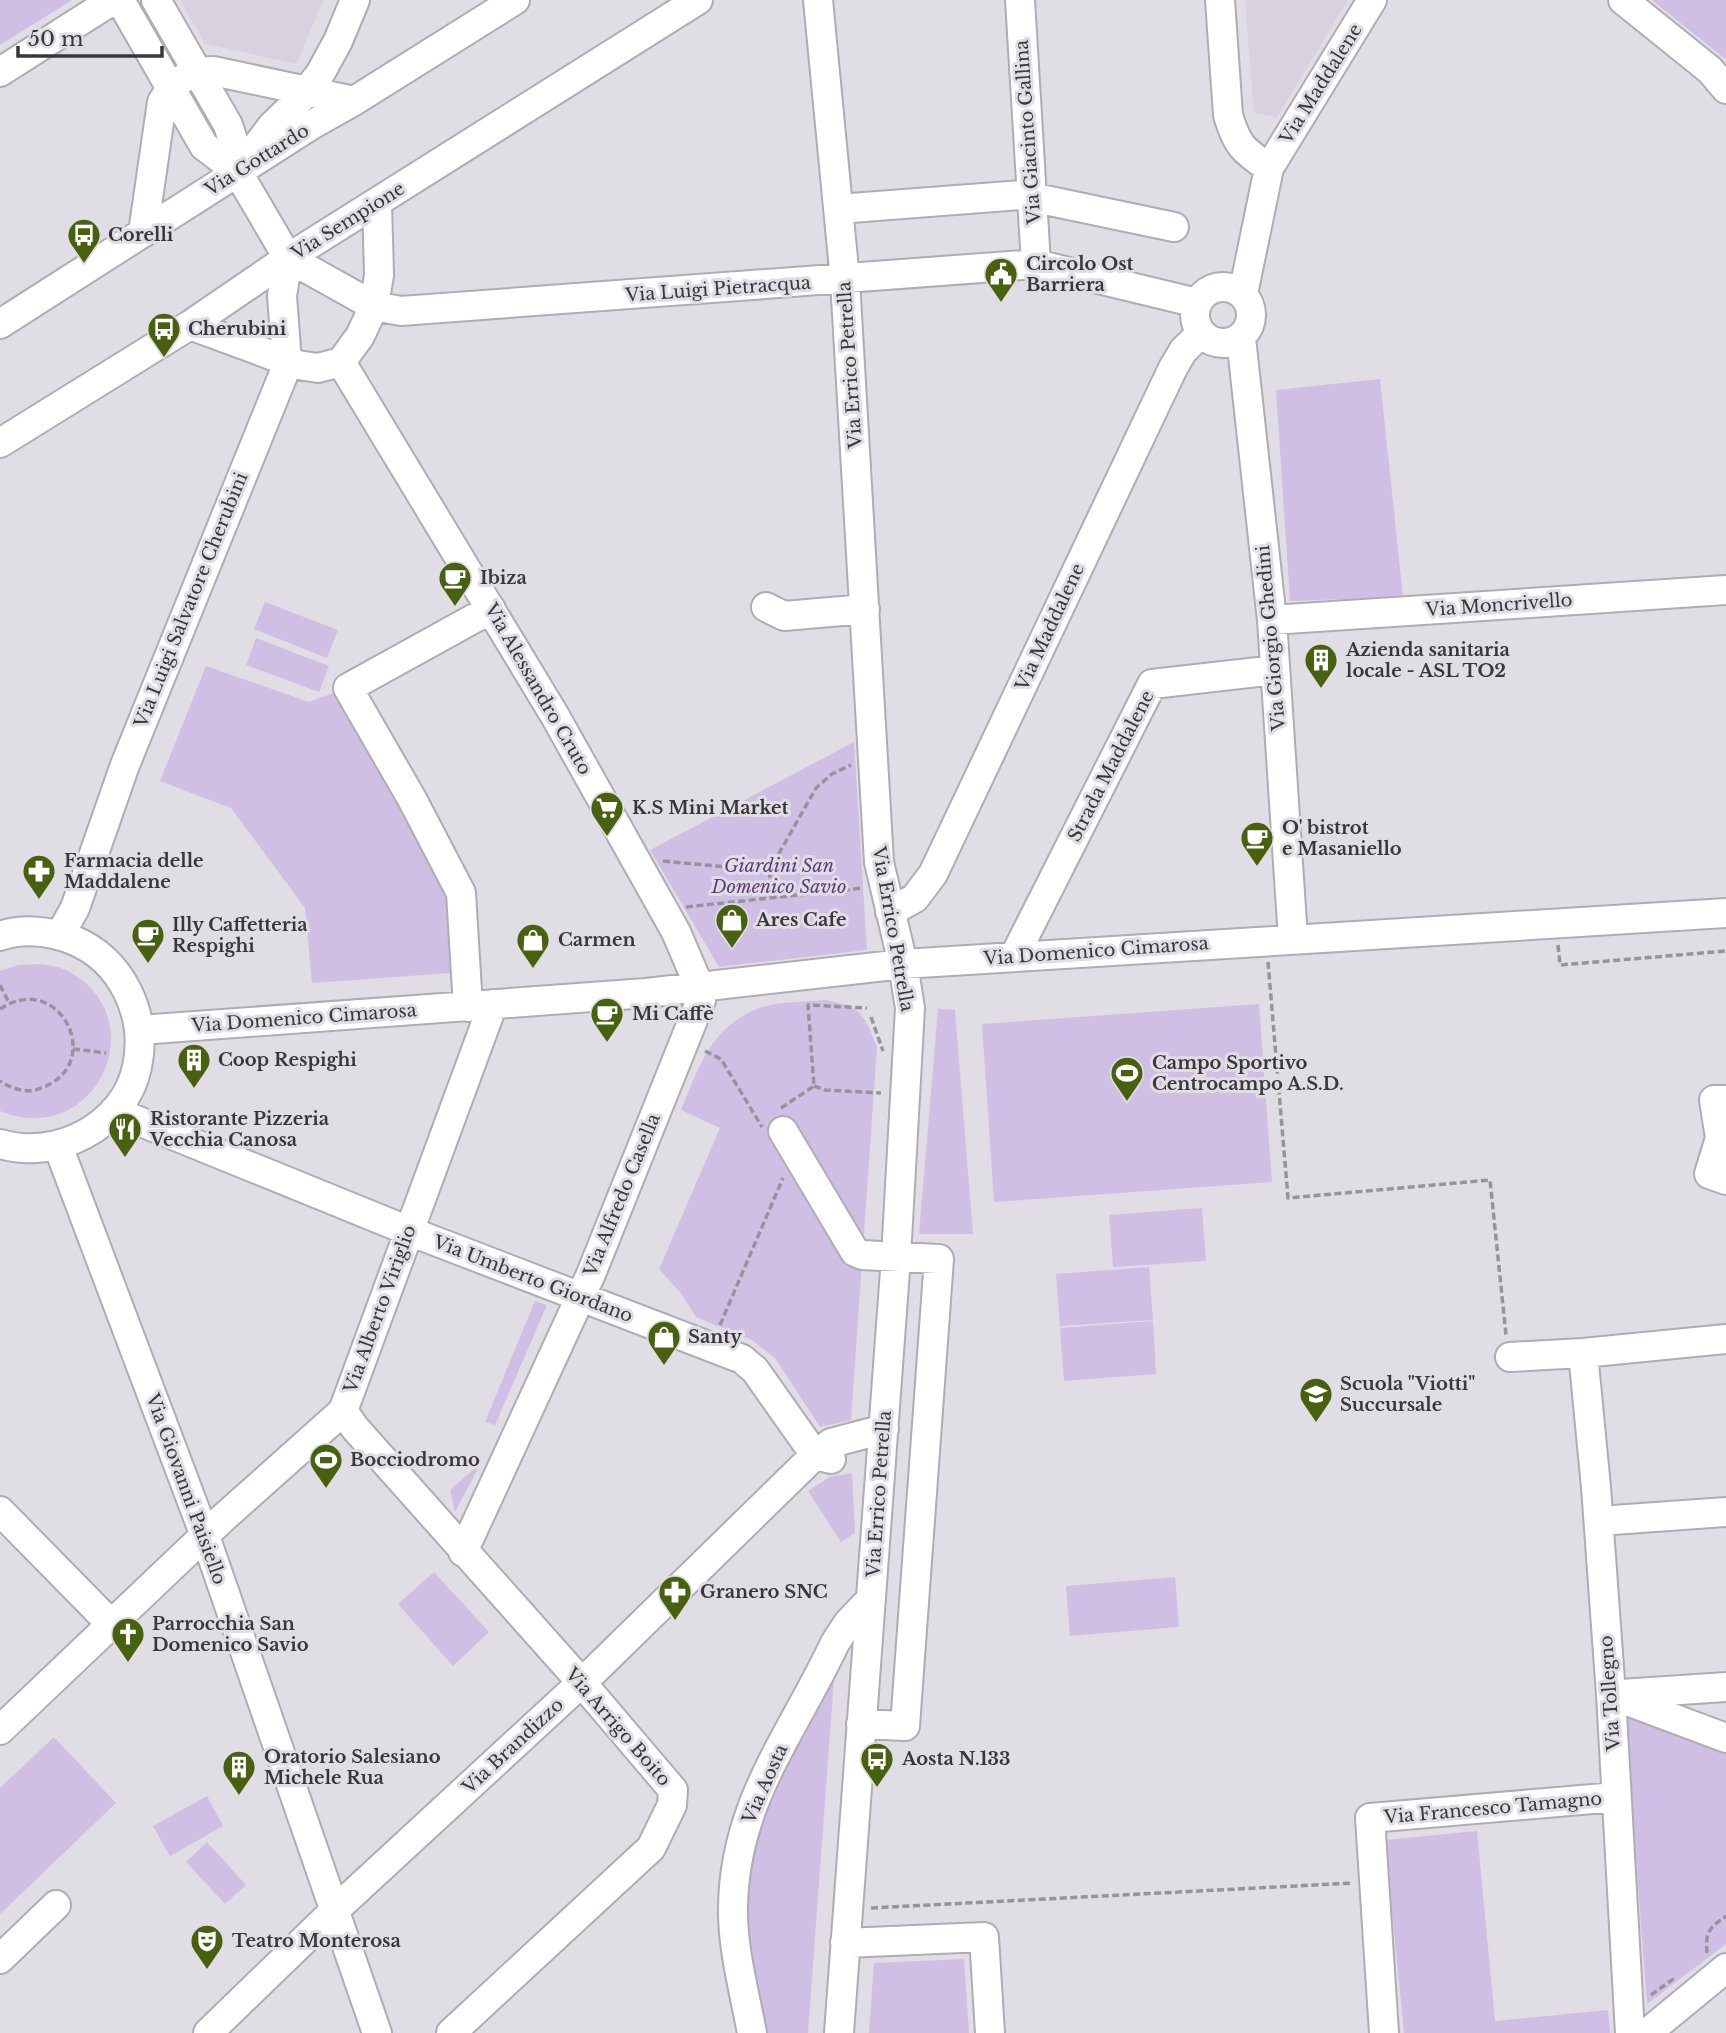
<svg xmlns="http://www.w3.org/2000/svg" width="1726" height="2033" font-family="'Libre Baskerville',serif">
<rect width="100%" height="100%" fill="#e0dde4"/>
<path fill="#d8d2e0" d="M180 0H323L297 64 205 44Z
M1245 0H1348L1277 117 1254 113Z"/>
<path fill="#d0bfe5" d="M0 0H72L0 45Z
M1652 0H1726V57L1724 58Z
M1380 379 1403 597 1290 601 1276 390Z
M265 602 338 630 327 658 254 629Z
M256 638 329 666 319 692 246 665Z
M206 666 309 702 352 686 461 893 465 972 312 983 305 908 231 808 160 781Z
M854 742 867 950 719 967 650 850Z
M43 964C51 966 61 967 68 971 157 1019 95 1150 0 1111V971L18 965Z
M825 1000C862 1007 863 1013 877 1047L851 1420 820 1427 775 1358 752 1340 696 1317 680 1292 659 1269 720 1128 681 1110C700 1064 713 1022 766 1006 784 1001 807 1002 825 1000Z
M1259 1004 1272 1182 994 1202 982 1024Z
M938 1009 955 1010 973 1234H919Z
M1202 1208 1206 1261 1113 1267 1109 1215Z
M1149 1267 1153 1320 1060 1326 1056 1274Z
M535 1301 547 1305 495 1425 485 1422Z
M1153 1321 1156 1374 1064 1381 1060 1328Z
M481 1463 455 1512 450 1490Z
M852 1473 855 1533 841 1542 808 1491 830 1477Z
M434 1572 489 1632 453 1666 398 1604Z
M1175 1577 1179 1627 1070 1636 1066 1586Z
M829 1679H834L808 2033H761L743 1924 755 1821Z
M1625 1712 1726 1754V1944L1647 2004Z
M54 1737 116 1803 0 1914V1788Z
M207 1796 223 1826 170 1856 153 1826Z
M1477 1831 1495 2021 1608 2010 1610 2033H1404L1385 1840Z
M207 1842 246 1885 225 1904 186 1862Z
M964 1959 969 2033H869L874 1963Z"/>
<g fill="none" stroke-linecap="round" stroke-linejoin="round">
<defs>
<path id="minor" d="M120 0 204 146 237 171
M156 0 228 125 235 146 237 171 288 258 374 306 401 311 1036 264 1197 303
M818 0 845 280 879 862 903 964 910 1008 896 1257 839 2033
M1020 0 1036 264
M1220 0 1228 115C1237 146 1243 150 1269 168
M1623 0 1710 70 1726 89
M0 72 113 0
M250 155 272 126 300 99 320 74 338 41 355 0
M838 209 1021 195 1174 227
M143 233 162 102C174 81 189 71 213 71L354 101
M1195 315a28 28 0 1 1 56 0a28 28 0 1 1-56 0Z
M1243 294 1269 168 1372 0
M0 324 313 124 354 101 515 0
M190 325 298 365 318 368 341 362 360 336 374 306 379 275 377 203
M1241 338 1272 620 1293 939
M341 362 555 716 676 932 700 988 701 1000 591 1274 463 1552
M0 443 190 325 288 258 698 0
M766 607 784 616 865 609
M1272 620 1726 590
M890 912 915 898 933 874 1173 368 1183 351 1201 333
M60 935 75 908 125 765 284 373 287 361 282 296 288 258
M0 936C23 928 50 931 73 940 122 960 148 1015 137 1067 125 1126 56 1161 0 1144
M1014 957 1152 684 1275 670
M468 1007 461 893 412 799 348 688 491 609
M140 1030 646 993 903 964 1726 913
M1726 1100H1714L1720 1138 1709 1174 1726 1180
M114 1111 409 1231 742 1359 755 1370 815 1455 831 1459
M783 1131 855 1252 862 1255 939 1259 905 1726 861 1724
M58 1146 205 1536 377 2033
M1583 1353 1596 1487 1611 1695 1630 2033
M1510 1357 1583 1353 1726 1339
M343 1411 355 1428 582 1683 673 1790 672 1805 651 1848 451 2033
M0 1511 112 1625
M1599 1521 1726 1512
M1621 1694 1726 1687
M1611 1695 1726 1738
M0 1730 222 1519 343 1411 493 1004
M845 1943 984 1937 990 2033
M0 1959 56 1905
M208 2033 334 1911 593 1672 815 1455 831 1443 884 1429
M752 2033C745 1995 734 1955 733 1916 731 1806 791 1737 835 1643L848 1623 871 1599
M1384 2033 1370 1818 1616 1797
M1647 2033 1726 1968"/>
</defs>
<use href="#minor" stroke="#afacb3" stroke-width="32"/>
<path stroke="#979499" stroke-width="3.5" stroke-dasharray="7 3.5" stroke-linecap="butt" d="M663 861 769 871 816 788 832 774 851 765
M769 871 774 898
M686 907 863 888
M1558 945 1560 965 1726 951
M1268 962 1288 1198 1490 1180 1506 1335
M0 985 9 1003
M0 1009C60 969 107 1065 41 1088 27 1094 12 1089 0 1081
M871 1017 883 1051
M73 1049 106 1053
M705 1051 721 1059 762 1127
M814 1086 825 1090 881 1093
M781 1108 814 1086 808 1005 867 1008
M720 1325 783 1178
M871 1908 1353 1883
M1707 1953C1705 1932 1709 1928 1726 1916
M1651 1995 1676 1977"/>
<use href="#minor" stroke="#fff" stroke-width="28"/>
</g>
<defs>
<symbol id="bus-pin" viewBox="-11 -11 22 30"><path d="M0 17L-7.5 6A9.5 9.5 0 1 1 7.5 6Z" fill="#48610f" stroke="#e0dde4"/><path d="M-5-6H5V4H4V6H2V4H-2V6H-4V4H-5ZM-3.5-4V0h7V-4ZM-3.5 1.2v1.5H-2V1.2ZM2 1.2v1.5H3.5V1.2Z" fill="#fff"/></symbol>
<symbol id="civic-pin" viewBox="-11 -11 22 30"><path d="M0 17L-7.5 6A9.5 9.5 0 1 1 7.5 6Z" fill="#48610f" stroke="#e0dde4"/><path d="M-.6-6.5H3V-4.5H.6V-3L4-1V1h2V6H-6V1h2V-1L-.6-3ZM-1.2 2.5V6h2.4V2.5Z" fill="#fff"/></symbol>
<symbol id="cafe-pin" viewBox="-11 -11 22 30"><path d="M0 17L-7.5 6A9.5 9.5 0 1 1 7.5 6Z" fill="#48610f" stroke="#e0dde4"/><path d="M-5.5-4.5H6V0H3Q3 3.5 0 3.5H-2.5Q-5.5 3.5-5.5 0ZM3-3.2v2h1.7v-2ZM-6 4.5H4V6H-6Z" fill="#fff"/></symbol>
<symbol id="building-pin" viewBox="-11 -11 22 30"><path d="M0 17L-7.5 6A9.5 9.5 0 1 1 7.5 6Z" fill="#48610f" stroke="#e0dde4"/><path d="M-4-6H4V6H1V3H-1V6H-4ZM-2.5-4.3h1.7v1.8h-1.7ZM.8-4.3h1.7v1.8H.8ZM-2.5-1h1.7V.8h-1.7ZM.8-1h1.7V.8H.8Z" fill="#fff"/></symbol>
<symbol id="supermarket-pin" viewBox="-11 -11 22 30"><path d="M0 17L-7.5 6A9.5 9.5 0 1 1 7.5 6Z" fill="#48610f" stroke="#e0dde4"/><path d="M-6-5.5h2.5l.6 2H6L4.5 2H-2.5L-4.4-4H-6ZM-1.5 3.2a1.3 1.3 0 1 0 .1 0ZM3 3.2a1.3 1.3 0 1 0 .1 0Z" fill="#fff"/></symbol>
<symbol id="pharmacy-pin" viewBox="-11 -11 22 30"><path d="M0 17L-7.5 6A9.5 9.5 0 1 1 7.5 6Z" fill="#48610f" stroke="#e0dde4"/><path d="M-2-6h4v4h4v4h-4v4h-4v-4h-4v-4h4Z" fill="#fff"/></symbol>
<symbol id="shop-pin" viewBox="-11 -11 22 30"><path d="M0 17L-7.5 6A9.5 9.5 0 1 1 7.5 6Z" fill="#48610f" stroke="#e0dde4"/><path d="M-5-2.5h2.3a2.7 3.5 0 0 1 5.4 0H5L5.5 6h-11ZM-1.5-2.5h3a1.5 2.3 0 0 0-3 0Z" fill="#fff"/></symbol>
<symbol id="stadium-pin" viewBox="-11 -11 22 30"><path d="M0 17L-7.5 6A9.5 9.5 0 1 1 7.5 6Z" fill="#48610f" stroke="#e0dde4"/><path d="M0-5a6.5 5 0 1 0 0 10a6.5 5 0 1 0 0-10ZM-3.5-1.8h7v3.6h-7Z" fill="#fff"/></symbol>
<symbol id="restaurant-pin" viewBox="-11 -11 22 30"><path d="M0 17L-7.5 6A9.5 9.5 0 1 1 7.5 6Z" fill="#48610f" stroke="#e0dde4"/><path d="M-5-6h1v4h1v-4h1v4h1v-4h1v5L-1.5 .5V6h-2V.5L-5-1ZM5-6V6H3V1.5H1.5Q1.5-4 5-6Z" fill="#fff"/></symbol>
<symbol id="school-pin" viewBox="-11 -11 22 30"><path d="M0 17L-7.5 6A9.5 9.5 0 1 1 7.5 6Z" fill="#48610f" stroke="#e0dde4"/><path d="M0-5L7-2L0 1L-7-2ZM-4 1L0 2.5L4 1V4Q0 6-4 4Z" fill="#fff"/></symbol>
<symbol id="church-pin" viewBox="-11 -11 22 30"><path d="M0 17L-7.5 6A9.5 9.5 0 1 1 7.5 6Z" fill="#48610f" stroke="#e0dde4"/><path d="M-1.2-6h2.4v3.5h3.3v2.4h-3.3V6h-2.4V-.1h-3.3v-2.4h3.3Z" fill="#fff"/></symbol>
<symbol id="theatre-pin" viewBox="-11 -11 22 30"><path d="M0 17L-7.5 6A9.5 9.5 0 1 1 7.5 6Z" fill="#48610f" stroke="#e0dde4"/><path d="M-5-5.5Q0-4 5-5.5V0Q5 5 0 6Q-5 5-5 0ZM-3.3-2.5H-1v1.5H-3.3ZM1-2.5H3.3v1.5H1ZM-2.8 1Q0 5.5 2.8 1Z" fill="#fff"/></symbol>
</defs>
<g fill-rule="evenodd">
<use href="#bus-pin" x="65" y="216" width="38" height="52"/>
<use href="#civic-pin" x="982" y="255" width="38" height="52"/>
<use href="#bus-pin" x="145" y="310" width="38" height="52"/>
<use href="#cafe-pin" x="436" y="559" width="38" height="52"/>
<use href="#building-pin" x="1302" y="641" width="38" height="52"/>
<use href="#supermarket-pin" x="588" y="789" width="38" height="52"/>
<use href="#cafe-pin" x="1238" y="819" width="38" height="52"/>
<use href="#pharmacy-pin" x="20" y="852" width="38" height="52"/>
<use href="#shop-pin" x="713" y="901" width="38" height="52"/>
<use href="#cafe-pin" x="129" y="916" width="38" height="52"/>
<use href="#shop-pin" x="514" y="921" width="38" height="52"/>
<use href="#cafe-pin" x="588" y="995" width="38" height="52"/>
<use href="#building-pin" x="175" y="1041" width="38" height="52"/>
<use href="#stadium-pin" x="1108" y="1054" width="38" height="52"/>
<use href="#restaurant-pin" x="106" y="1110" width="38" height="52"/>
<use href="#shop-pin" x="645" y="1318" width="38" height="52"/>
<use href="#school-pin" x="1297" y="1375" width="38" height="52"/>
<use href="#stadium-pin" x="307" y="1441" width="38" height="52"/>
<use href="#pharmacy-pin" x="656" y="1573" width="38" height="52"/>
<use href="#church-pin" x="109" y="1615" width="38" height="52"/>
<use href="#bus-pin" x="858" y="1740" width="38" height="52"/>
<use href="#building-pin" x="220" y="1748" width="38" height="52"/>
<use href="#theatre-pin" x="188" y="1922" width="38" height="52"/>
</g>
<g text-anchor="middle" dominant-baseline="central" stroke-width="6" stroke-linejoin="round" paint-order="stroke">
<g font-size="18" fill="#383739" stroke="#e0dde4">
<text transform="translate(1321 84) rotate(-58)">Via Maddalene</text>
<text transform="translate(1028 132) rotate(-94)">Via Giacinto Gallina</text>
<text transform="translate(257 160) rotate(-32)">Via Gottardo</text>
<text transform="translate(348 221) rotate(-32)">Via Sempione</text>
<text transform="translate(718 289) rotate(-4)">Via Luigi Pietracqua</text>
<text transform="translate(850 365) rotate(-94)">Via Errico Petrella</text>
<text transform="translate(191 600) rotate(-68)">Via Luigi Salvatore Cherubini</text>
<text transform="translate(1499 605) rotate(-4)">Via Moncrivello</text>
<text transform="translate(1050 627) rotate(-65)">Via Maddalene</text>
<text transform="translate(1271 638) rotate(-95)">Via Giorgio Ghedini</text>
<text transform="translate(538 689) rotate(60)">Via Alessandro Cruto</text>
<text transform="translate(1111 766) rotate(-63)">Strada Maddalene</text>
<text transform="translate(893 929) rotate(80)">Via Errico Petrella</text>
<text transform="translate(1096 951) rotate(-4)">Via Domenico Cimarosa</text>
<text transform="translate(304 1018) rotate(-4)">Via Domenico Cimarosa</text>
<text transform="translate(622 1195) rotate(-68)">Via Alfredo Casella</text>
<text transform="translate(533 1279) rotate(21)">Via Umberto Giordano</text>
<text transform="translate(380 1309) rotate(-70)">Via Alberto Viriglio</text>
<text transform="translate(186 1489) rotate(70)">Via Giovanni Paisiello</text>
<text transform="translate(879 1494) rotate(-86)">Via Errico Petrella</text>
<text transform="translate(1610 1693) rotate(-94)">Via Tollegno</text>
<text transform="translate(618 1727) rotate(49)">Via Arrigo Boito</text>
<text transform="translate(513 1746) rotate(-43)">Via Brandizzo</text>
<text transform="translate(765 1784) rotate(-66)">Via Aosta</text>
<text transform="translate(1493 1808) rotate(-5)">Via Francesco Tamagno</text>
</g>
<g font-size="18" font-weight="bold" fill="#383739" stroke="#e0dde4" text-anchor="start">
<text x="108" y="235">Corelli</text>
<text x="1026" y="264">Circolo Ost<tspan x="1026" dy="21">Barriera</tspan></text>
<text x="188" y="329">Cherubini</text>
<text x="480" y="578">Ibiza</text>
<text x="1346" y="650">Azienda sanitaria<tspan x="1346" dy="21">locale - ASL TO2</tspan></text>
<text x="632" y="808">K.S Mini Market</text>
<text x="1282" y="828">O' bistrot<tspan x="1282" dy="21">e Masaniello</tspan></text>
<text x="64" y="861">Farmacia delle<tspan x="64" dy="21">Maddalene</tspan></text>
<text x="756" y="920">Ares Cafe</text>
<text x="172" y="925">Illy Caffetteria<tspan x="172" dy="21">Respighi</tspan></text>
<text x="558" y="940">Carmen</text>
<text x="632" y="1014">Mi Caffè</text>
<text x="218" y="1060">Coop Respighi</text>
<text x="1152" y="1063">Campo Sportivo<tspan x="1152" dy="21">Centrocampo A.S.D.</tspan></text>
<text x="150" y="1119">Ristorante Pizzeria<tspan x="150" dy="21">Vecchia Canosa</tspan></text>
<text x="688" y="1337">Santy</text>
<text x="1340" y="1384">Scuola "Viotti"<tspan x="1340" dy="21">Succursale</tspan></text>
<text x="350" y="1460">Bocciodromo</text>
<text x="700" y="1592">Granero SNC</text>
<text x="152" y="1624">Parrocchia San<tspan x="152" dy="21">Domenico Savio</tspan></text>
<text x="264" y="1757">Oratorio Salesiano<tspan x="264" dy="21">Michele Rua</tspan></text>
<text x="902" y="1759">Aosta N.133</text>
<text x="232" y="1941">Teatro Monterosa</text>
</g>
<g font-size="18" font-style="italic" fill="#5c3b7c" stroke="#e0dde4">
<text x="779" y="866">Giardini San<tspan x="779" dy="21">Domenico Savio</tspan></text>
</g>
</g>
<path d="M18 46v10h144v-10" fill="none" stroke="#383739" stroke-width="3.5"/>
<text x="28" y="46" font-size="21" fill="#383739" stroke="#e0dde4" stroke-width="5" paint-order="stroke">50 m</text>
</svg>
